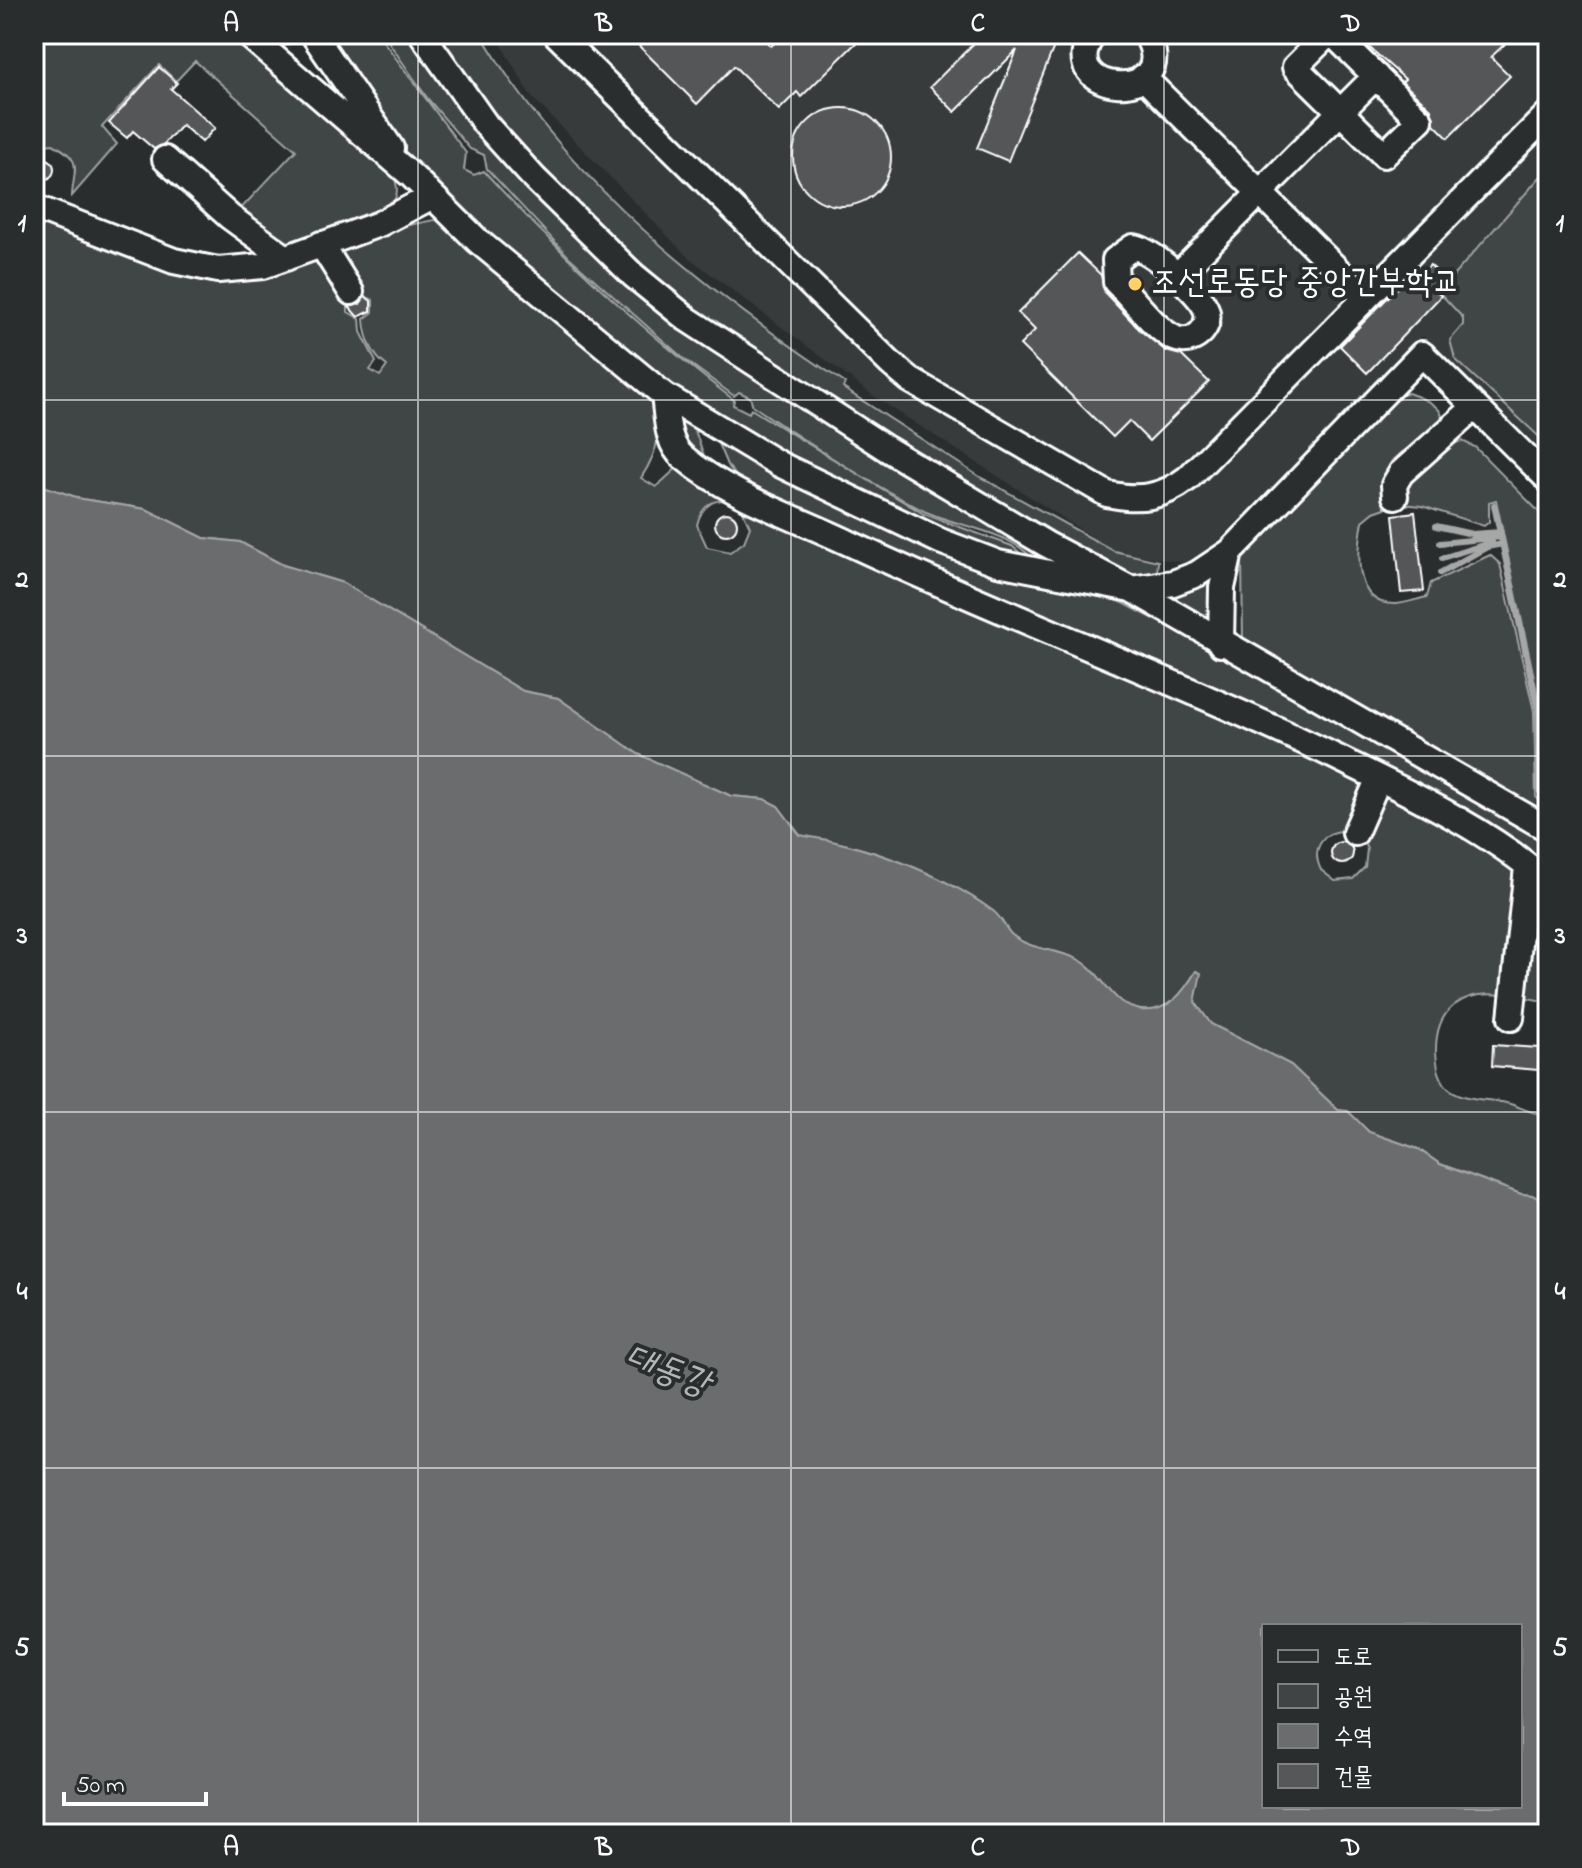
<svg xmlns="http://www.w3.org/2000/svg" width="1582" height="1868" font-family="'Indie Flower','Poor Story',sans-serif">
<rect width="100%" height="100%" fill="#2a2d2e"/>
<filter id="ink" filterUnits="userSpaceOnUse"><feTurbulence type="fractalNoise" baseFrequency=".0125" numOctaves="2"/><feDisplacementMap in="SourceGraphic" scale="16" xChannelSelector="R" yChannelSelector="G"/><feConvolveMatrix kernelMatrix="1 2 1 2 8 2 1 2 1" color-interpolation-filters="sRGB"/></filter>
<g filter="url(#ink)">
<path fill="#373a3b" d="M495 34H1548V456L1423 336 1206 553 1185 563 1114 551 875 397 688 257 531 96Z"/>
<path fill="#414445" stroke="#a0a2a2" stroke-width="2" d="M34 34H235L392 171C400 189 398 196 388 212L287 246 235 215 296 150 195 61 176 81 159 65 102 127 117 144 72 196C73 170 85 161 53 144L34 146Z
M256 34H297L295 41 279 49Z
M320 34H378L466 153 464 170 474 175 484 171C561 256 643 331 734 400L733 405 749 413 751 409 924 514 1012 546 1026 558 1001 554 871 501 670 391 440 193 398 148Z
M383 34H413L621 268 1046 554 1041 561 1030 562V556C1003 529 956 527 922 510 864 480 808 443 753 406L750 397 739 392 734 396 684 359 569 257 487 169 484 155 470 149 428 99Z
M434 34H481C567 182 705 290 845 383L843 388 980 477 1114 551 1158 561 1157 573 1131 574 1107 566 890 444 692 309 575 203 472 88Z
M1548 168V445L1455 359 1450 340 1463 325V318L1439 292Z
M34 214 173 268 320 250 348 300V312L360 319 361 332 376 362 370 370 380 376 387 366C372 356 365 337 364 319L373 312V300L358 293 328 248 384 230 439 219 652 396C665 426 658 452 641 478L656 487 680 465 733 501C714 497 701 506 697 525L707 547 730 552 744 542 750 527 740 505 744 499 1373 785 1349 831C1324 829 1310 848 1321 870L1335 881 1353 879 1365 867 1367 849 1363 841 1378 786 1515 865 1503 995C1462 990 1435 1009 1436 1052 1437 1065 1438 1076 1447 1087 1460 1100 1489 1099 1506 1103 1521 1106 1532 1116 1548 1113V1204L1532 1195 1521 1194 1440 1164 1418 1149 1369 1132 1348 1112 1338 1110 1291 1065 1211 1024 1195 1002 1200 973 1196 971C1183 993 1168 1014 1140 1010 1110 1005 1104 974 1081 961 1060 949 1031 951 1012 935 1005 929 1001 917 993 911 940 872 865 844 800 836L778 806 764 799 731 796 638 754 558 698 523 691 343 583 283 565 240 542 204 538 146 509 82 499 34 483Z
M1408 393C1488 420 1403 443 1391 462 1385 473 1390 493 1391 506L1374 512 1363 521C1358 548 1351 605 1395 604 1405 604 1417 599 1427 597L1431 583 1490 555 1500 564 1534 711 1536 797 1548 808V821L1243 643 1242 556 1397 394Z
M684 415 694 428 704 456 687 455 675 427Z
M717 441 1063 584 1121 602 1209 647 1548 836V876L1258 713 1137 655 888 554 745 486 727 465Z
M1462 441 1475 447 1548 521V798L1542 788 1541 710 1496 500 1489 502V522L1484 526 1422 506 1402 504 1410 471 1448 445Z
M1213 575 1208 624 1160 594Z
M1532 884 1548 889V1002L1523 997Z"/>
<path fill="#6a6c6d" stroke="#a6a7a7" stroke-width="2" fill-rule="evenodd" d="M34 483 82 499 146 509 204 538 240 542 283 565 343 583 523 691 558 698 638 754 731 796 764 799 778 806 800 835C865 845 940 872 993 911 1002 917 1005 929 1012 935 1031 951 1060 949 1081 961 1104 974 1111 1006 1141 1010 1168 1013 1184 992 1196 971L1201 973 1195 1002 1211 1024 1291 1065 1338 1110 1348 1111 1369 1132 1418 1149 1440 1164 1521 1194 1532 1195 1548 1204V1834H34ZM1264 1626H1520V1806H1264Z"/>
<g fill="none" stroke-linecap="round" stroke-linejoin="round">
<path stroke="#a6a7a7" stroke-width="6" d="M1494 505 1538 711 1539 790 1548 802
M1436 526 1472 534 1501 532
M1440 543 1502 537
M1442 558 1492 542
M1440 573 1487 547 1503 544"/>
</g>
<path fill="#555758" stroke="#fff" stroke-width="2" d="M651 34H759L771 46 784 34H865L801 97 797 92 779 110 734 66 697 104 639 46Z
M983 34H1059L1008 161 977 148 1017 50 955 112 930 87Z
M1354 34H1497L1506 43 1491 57 1510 76 1448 138 1434 124 1431 109 1402 82 1405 79Z
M159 67 177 83 171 89 215 128 202 142 182 125 164 144 154 149 133 131 127 138 109 123Z
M793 157a49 49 0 1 1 98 0a49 49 0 1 1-98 0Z
M32 169a11 11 0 1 1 22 0a11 11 0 1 1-22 0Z
M1078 253 1101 275 1105 293 1141 331 1166 351 1181 355 1209 382 1149 441 1129 421 1113 437 1020 345 1035 330 1018 313Z
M1430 265 1447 281 1436 291 1441 296 1367 373 1340 346 1416 269 1422 274Z
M365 296 371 301V311L358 317 349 307 360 304Z
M1415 512 1424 591 1401 593 1393 515Z
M715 524a11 11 0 1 1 22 0a11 11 0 1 1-22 0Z
M1331 853a11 11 0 1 1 22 0a11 11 0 1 1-22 0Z
M1493 1045 1540 1048 1538 1070 1492 1066Z"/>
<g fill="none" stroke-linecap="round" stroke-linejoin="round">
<defs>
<path id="minor" d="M247 34 412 176 478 241 664 395 779 464 940 541 998 563 1131 589 1548 829
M313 34 391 148
M422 34 486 125 534 178 633 275 687 319 887 449 1046 544 1131 589 1173 583 1197 574 1230 552 1422 354 1548 479
M556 34 890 363 910 380 1107 494C1139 501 1162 498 1188 478L1548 114
M1093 34C1050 97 1186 105 1146 34
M1328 34 1295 67 1384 155 1420 120 1333 34
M1143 77 1366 298
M165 159 230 217 286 258
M34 207 174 261 218 270 263 266 379 224 431 197
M321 244 351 292
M1133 247C1149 247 1200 293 1206 309 1213 327 1193 347 1174 338 1153 327 1134 299 1116 282L1115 260Z
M1176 277 1376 76
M664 395C667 415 666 443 683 457 729 496 795 517 849 543 1009 618 1176 680 1336 757 1403 790 1494 832 1548 883
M1395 496 1394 485 1401 473 1475 407
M1221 644 1222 588 1230 552
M1355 833 1379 778
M1511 1018 1527 867"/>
</defs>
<use href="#minor" stroke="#fff" stroke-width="30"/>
<use href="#minor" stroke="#2a2d2e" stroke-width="24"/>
</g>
</g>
<path fill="none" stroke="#fff" stroke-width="2" stroke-opacity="0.55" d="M418 34V1834M791 34V1834M1164 34V1834M34 400H1548M34 756H1548M34 1112H1548M34 1468H1548"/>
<circle fill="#ffd166" stroke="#2a2d2e" stroke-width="3" cx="1135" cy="284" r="8"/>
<g text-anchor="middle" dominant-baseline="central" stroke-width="8" stroke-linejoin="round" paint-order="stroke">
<g font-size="34" fill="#fff" stroke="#2a2d2e" text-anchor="start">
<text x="1151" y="284">조선로동당 중앙간부학교</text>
</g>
<g font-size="36" font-style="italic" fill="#b4b6b6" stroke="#2a2d2e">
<text transform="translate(667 1372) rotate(21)">대동강</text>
</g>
</g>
<rect width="1582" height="1868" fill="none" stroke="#2a2d2e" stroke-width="88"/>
<rect x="1262" y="1624" width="260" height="184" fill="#2a2d2e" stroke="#7f8182" stroke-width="2"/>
<rect x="1278" y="1650" width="40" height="12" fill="#2a2d2e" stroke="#7f8182" stroke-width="2"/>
<text x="1334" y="1664" font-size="24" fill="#ffffff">도로</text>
<rect x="1278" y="1684" width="40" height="24" fill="#414445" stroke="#7f8182" stroke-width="2"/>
<text x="1334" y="1704" font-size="24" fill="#ffffff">공원</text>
<rect x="1278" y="1724" width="40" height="24" fill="#6a6c6d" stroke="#7f8182" stroke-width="2"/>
<text x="1334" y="1744" font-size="24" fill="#ffffff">수역</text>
<rect x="1278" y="1764" width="40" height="24" fill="#555758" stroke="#7f8182" stroke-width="2"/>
<text x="1334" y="1784" font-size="24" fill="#ffffff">건물</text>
<path d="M64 1792v12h142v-12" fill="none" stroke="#ffffff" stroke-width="4"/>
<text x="76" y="1792" font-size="24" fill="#ffffff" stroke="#2a2d2e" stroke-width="6" paint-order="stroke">50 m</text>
<rect x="44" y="44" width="1494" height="1780" fill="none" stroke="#fff" stroke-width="3"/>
<g font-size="26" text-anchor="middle" font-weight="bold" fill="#fff">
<text x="231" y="31">A</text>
<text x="604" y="31">B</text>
<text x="978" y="31">C</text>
<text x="1351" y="31">D</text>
<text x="22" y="231">1</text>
<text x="1560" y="231">1</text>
<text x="22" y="587">2</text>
<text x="1560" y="587">2</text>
<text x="22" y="943">3</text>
<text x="1560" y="943">3</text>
<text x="22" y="1299">4</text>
<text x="1560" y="1299">4</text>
<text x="22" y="1655">5</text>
<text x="1560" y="1655">5</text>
<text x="231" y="1855">A</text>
<text x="604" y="1855">B</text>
<text x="978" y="1855">C</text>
<text x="1351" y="1855">D</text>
</g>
</svg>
